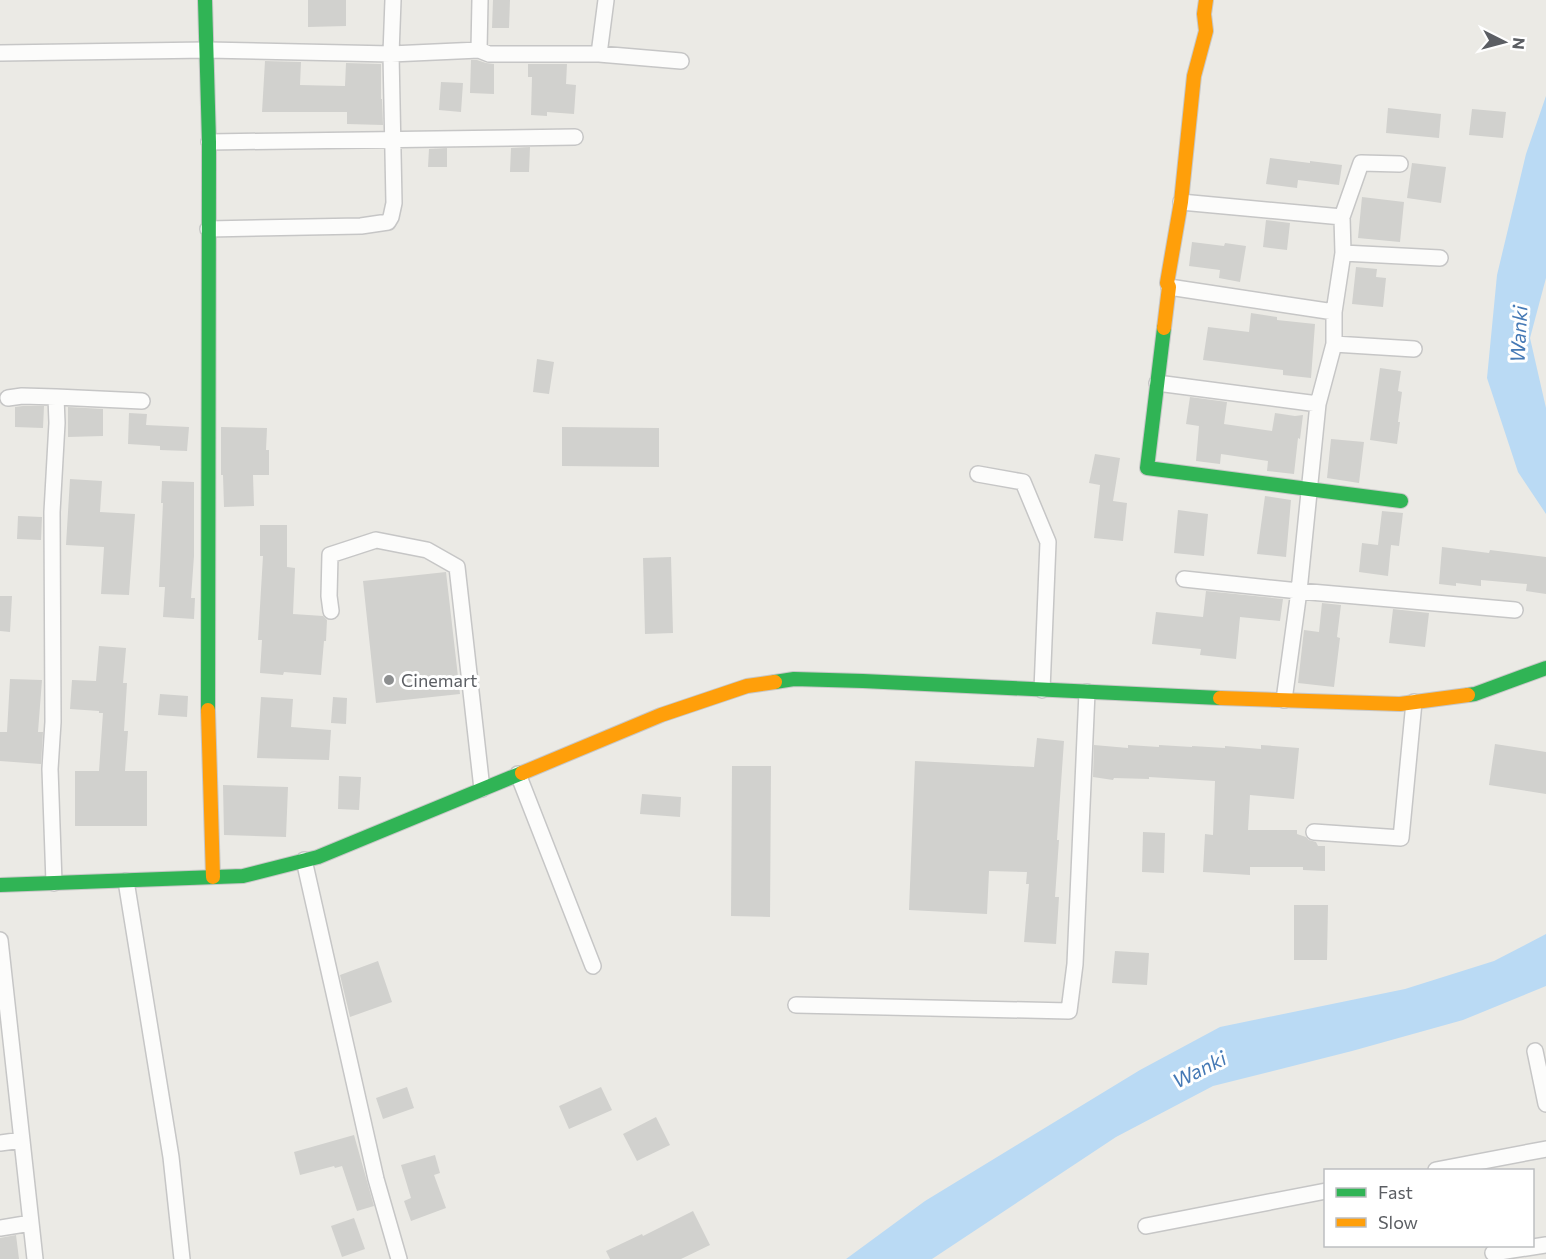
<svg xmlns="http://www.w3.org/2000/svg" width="1546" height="1259" font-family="Commissioner,sans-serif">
<rect width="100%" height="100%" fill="#ebeae5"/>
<path fill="#badaf4" d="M1546 96V278L1530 338 1546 408V514L1518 472 1487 378 1497 275 1526 154Z
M1546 934V986L1463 1020 1352 1051 1213 1086 1116 1137 932 1259H846L925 1201 1140 1070 1220 1027 1405 989 1494 961Z"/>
<path fill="#d1d1ce" d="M308 0H346V26L308 27Z
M493 0H510L509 28H492Z
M471 60H477L486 63 494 64V94L470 93Z
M265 61 301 62 300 85 345 86 346 63 381 64V99H382L383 125 347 124V112H262Z
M528 64H567L566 84 576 85 574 114 547 112V116L531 115 532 77H528Z
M441 82 463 83 461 112 439 110Z
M1388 108 1441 114 1439 138 1386 133Z
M1472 109 1506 112 1503 138 1469 135Z
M530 147 529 172H510L511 148Z
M447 148V167H428L429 149Z
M1270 158 1310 163V161L1342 165 1339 185 1298 180 1297 188 1266 184Z
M1412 163 1446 167 1441 203 1407 198Z
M1362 197 1404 202 1400 242 1358 238Z
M1266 220 1290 223 1287 250 1263 247Z
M1192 242 1224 246 1225 243 1246 246 1240 282 1219 278 1220 270 1189 266Z
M1356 267 1377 269 1376 277 1386 278 1383 307 1352 304Z
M1251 313 1277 317V320L1315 324 1311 378 1283 375V370L1203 360 1208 327 1249 332Z
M537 359 554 362 549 394 533 392Z
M1380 368 1401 371 1398 391 1402 392 1398 422H1400L1397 444 1370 440Z
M1190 397 1227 402 1224 424 1272 431 1275 413 1295 416 1303 415 1300 439 1298 438 1294 474 1267 471 1268 461 1221 454 1220 464 1196 461 1199 426 1186 424Z
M23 406H44L43 428 15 427V407Z
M68 407 103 409V436L68 437Z
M129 413 147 414 146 425 189 427 187 451 160 450V446L128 444Z
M221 427 267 428 266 450H269V475H253L254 506 224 507 223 475H221Z
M562 427 659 428V467L562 466Z
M1331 439 1364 442 1359 483 1327 478Z
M1095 454 1120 458 1113 501 1127 503 1123 541 1094 538 1100 485 1089 483Z
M70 479 102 481 100 512 135 514 129 595 101 594 104 547 66 545Z
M162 481 194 482V556L191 598H195L194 619 163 617 165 587H159L163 503H161Z
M1265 496 1291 500 1286 557 1257 554Z
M1178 510 1208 514 1204 556 1174 553Z
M1382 511 1403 513 1399 546 1391 545 1388 576 1359 572 1362 543 1378 545Z
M18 516 42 517 41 540 17 539Z
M260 525H287V567L295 568 293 614 323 616 327 620 326 641H324L321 675 284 672 283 675 260 673 262 640H258L263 556H260Z
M1442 547 1489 553 1490 550 1546 557V594L1526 591 1527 584 1481 580V586L1456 583V586L1439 584Z
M671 557 673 633 645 634 643 558Z
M446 572 460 694 376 703 363 581Z
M1206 591 1283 599 1280 621 1240 617 1236 659 1200 655 1201 649 1152 644 1156 612 1203 617Z
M0 596H12L10 632 0 631Z
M1322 603 1341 605 1337 637 1340 638 1334 687 1298 683 1304 630 1319 632Z
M1393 609 1429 613 1425 647 1389 643Z
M99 646 126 648 123 683H127L124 731H128L125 771H147V826H75V771H99L103 713H99V711L70 709 72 680 96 681Z
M10 679 42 680 38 732H43L41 764 0 761V732H7Z
M160 694 188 696 187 717 158 715Z
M261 697 293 699 291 727 331 730 329 760 257 758Z
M333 697 347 698 346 724 331 723Z
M1037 738 1064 741 1057 840H1059L1055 897H1059L1056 944 1024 942 1029 884H1026L1027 872 989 871 987 914 909 910 915 761 1034 767Z
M1495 744 1546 752V794L1489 785Z
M1094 745 1128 748V745L1159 747V745L1192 747V746L1225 748V746L1261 749V745L1299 748 1294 799 1250 795 1248 830H1297V834L1306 837 1309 840 1316 842 1318 846H1325V871L1303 870V867H1250V875L1203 872 1205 834 1213 835 1215 781 1149 777V779L1114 778 1113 780 1093 777Z
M732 766H771L770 917 731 916Z
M339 776 361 777 359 810 338 809Z
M223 785 288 787 286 837 224 835Z
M642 794 681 797 680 817 640 814Z
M1143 832 1165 833 1164 873 1142 872Z
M1294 905H1328L1327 960H1294Z
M1115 951 1149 953 1147 985 1112 983Z
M378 961 392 1002 350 1017 340 975Z
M407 1087 414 1108 383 1119 376 1098Z
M601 1087 612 1110 569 1129 559 1106Z
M656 1117 670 1145 637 1161 623 1134Z
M354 1135 374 1206 357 1211 342 1166 335 1168 334 1166 300 1175 294 1152Z
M435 1155 440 1173 434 1175 446 1208 411 1221 404 1201 411 1198 401 1165Z
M693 1211 710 1245 681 1259H610L606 1251 642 1234 643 1236Z
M354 1218 365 1249 342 1257 331 1226Z
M16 1235 19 1259H0V1238Z"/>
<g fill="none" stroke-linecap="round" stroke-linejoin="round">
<defs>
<path id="street" d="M479 50 480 0
M0 53 207 50 391 54 479 50 489 54H599L681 61
M599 54 606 0
M209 142 575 137
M1181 202 1342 217
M208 229 361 226 388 222 391 217 394 203 391 54 393 0
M1343 253 1440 258
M1169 287 1334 312
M1334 344 1414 349
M1157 383 1318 404
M8 398 22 396 56 397
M978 474 1023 482 1048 542 1042 690
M1184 579 1299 591 1515 610
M331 611 329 596 330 555 376 540 427 550 457 567 482 789
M1284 700 1299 591 1318 404 1334 344V312L1343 253 1342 217 1361 163 1400 164
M518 774 593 966
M1314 832 1401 838 1414 702
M304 860 376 1179 399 1259
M126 881 171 1157 182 1259
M54 883 50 769 53 722 52 512 57 423 56 397 142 401
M0 940 35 1259
M796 1005 1069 1011 1075 964 1087 692
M1535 1051 1546 1104
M0 1143 22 1140
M1436 1170 1546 1149
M1146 1226 1326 1191
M0 1228 31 1223
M1493 1253 1546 1245"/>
<path id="fast" d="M205 0 209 142 208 710
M1164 328 1147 468 1401 501
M775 682 794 679 863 681 1220 698
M1468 695 1475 694 1546 668
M0 885 243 876 318 857 522 773"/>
<path id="slow" d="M1164 328 1169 287 1167 283 1181 202 1194 76 1206 31 1204 14 1206 0
M1220 698 1400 704 1468 695
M208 710 213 877
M522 773 661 715 747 686 775 682"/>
</defs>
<use href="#street" stroke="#c6c6c6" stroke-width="18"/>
<use href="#fast" stroke="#c7c7c7" stroke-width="16"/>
<use href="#slow" stroke="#c7c7c7" stroke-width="16"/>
<use href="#street" stroke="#fcfcfb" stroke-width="15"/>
<use href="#fast" stroke="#30b455" stroke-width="14"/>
<use href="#slow" stroke="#ff9f0a" stroke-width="14"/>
</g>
<circle fill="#8d8f90" stroke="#fff" stroke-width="2" cx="389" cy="680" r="6"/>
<g text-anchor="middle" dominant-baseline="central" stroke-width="6" stroke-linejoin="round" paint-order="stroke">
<g font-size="18" fill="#5b5e63" stroke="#fff" text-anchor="start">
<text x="401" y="680">Cinemart</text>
</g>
<g font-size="20" font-style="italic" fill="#4579b5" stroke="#fff">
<text transform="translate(1518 334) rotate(-87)">Wanki</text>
<text transform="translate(1199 1069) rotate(-27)">Wanki</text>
</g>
</g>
<rect x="1324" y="1169" width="210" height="78" fill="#ffffff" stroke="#bdbfc1" stroke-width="1.5"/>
<rect x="1336" y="1188" width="30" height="9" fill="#30b455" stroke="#bdbfc1" stroke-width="1.5"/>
<text x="1378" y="1199" font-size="18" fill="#5b5e63">Fast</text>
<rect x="1336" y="1218" width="30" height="9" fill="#ff9f0a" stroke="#bdbfc1" stroke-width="1.5"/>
<text x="1378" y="1229" font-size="18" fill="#5b5e63">Slow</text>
<g transform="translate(1504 42) rotate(96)" stroke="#ffffff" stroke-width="4.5" paint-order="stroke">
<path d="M0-4.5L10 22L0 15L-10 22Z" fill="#5b5e63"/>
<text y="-9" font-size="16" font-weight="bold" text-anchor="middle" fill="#5b5e63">N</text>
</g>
</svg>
